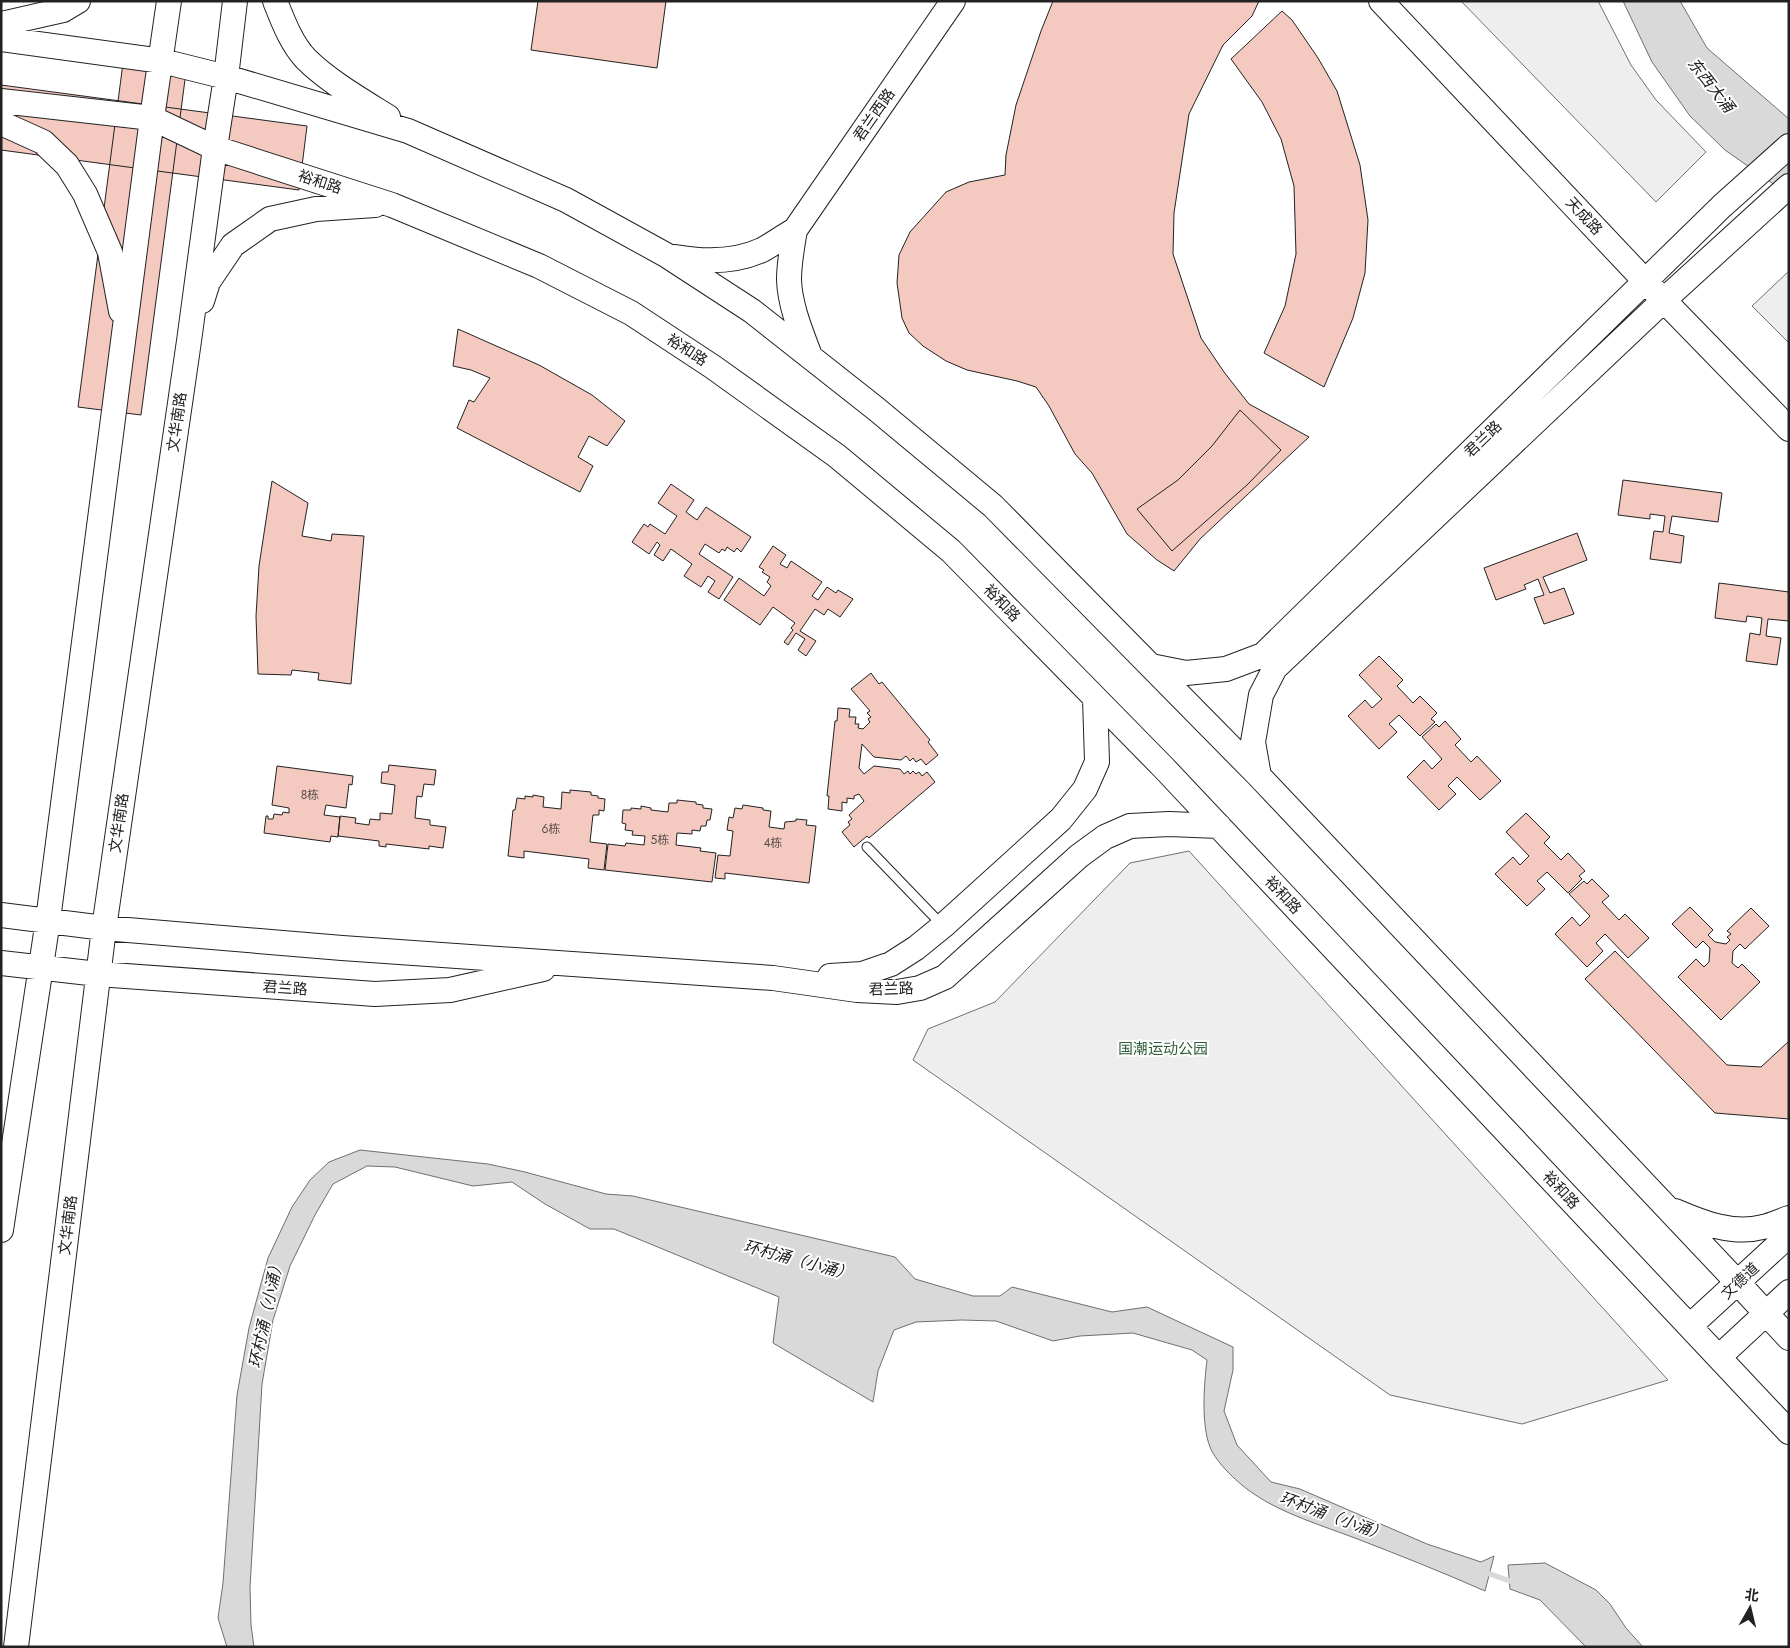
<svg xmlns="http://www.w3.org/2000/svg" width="1790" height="1648" font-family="Jost,'Noto Sans SC',sans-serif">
<rect width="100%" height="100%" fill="#fff"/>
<path fill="#eee" stroke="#6f6f6f" d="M1461 1H1598L1631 65 1656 100 1706 152 1656 202Z
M1789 271V343L1752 306Z
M1189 851 1668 1380 1522 1424 1390 1395 913 1060 928 1029 995 1002 1130 863Z"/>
<path fill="#d9d9d9" stroke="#6f6f6f" d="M1623 1H1680L1707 48 1789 119V195L1725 150 1690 116 1652 62Z
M360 1150 488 1164 525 1172 606 1194 633 1196 895 1257 915 1279 973 1296H1000L1012 1287 1112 1312 1147 1307 1233 1347V1370L1224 1411 1237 1445 1271 1482 1300 1489 1427 1544 1481 1562 1494 1556 1485 1591C1442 1572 1399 1555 1355 1538 1323 1526 1281 1513 1254 1494 1240 1485 1216 1463 1210 1447 1201 1424 1204 1385 1207 1360L1192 1350 1133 1333 1080 1336 1053 1341 996 1321 962 1320 916 1322 894 1330 878 1371 873 1402 773 1343 779 1297 614 1229H590L545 1204 512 1182 473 1186 395 1167 367 1166 333 1184 315 1215 290 1266 273 1320 262 1384 250 1587 251 1625 254 1647H227L218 1618 223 1583 237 1395 249 1328 268 1258 292 1207 310 1180 329 1162Z
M1545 1563 1596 1590 1610 1604 1626 1628 1643 1647H1586L1540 1600 1510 1589 1508 1565Z"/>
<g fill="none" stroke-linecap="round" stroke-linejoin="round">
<path stroke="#d9d9d9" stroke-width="5.5" d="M1484 1572 1516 1583"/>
</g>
<path fill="#f3c9c0" stroke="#222" d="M538 1H666L657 68 531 50Z
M1053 1H1259L1252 16 1223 45 1189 114 1174 213 1173 254 1201 338 1224 372 1249 404 1309 437 1200 539 1174 571 1157 560 1127 534 1092 473 1075 454 1049 406 1036 387 1017 381 967 370 946 361 923 346 909 333 902 318 897 283 899 255 910 232 946 192 969 182 1005 175 1006 155 1016 105 1041 31Z
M1282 11 1292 20 1318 58 1337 91 1360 165 1368 220 1365 273 1353 318 1324 387 1264 353 1285 306 1296 254 1294 186 1281 139 1262 102 1231 59Z
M123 63 186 72 141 415 78 407Z
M1 85 307 126 299 190 1 150Z
M458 329 539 365 592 395 625 421 607 446 589 436 578 457 593 466 580 492 457 428 469 400 474 402 490 378 471 370 453 366Z
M1240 410 1281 450 1247 485 1172 551 1137 509 1178 480 1212 446Z
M1623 480 1722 493 1718 522 1672 516 1669 533 1684 536 1681 563 1650 559 1654 531 1663 532 1665 516 1650 514V519L1618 515Z
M272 481 308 503 302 536 331 541 332 534 364 536 351 684 318 680 319 673 292 670 291 675 258 674 256 616 259 566Z
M671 484 694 500 686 512 697 520 706 507 751 537 741 552 737 548 734 552 727 547 725 551 722 549 719 553 705 544 699 554 733 577 719 599 708 592 715 581 708 576 701 587 684 576 692 564 671 549 663 561 654 555 660 545 657 542 649 554 632 542 644 524 648 527 650 524 665 534 677 516 658 503Z
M1577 533 1587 560 1543 577 1550 593 1564 588 1574 614 1544 624 1534 598 1544 595 1538 579 1524 585 1526 589 1496 600 1484 568Z
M773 546 786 555 780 564 787 568 791 561 822 582 812 596 818 600 827 587 836 593 838 590 853 599 840 617 828 609 824 615 815 609 800 631 816 641 806 656 798 650 805 639 796 633 788 645 784 642 793 630 791 628 795 623 773 607 760 625 724 600 739 578 764 596 771 586 767 582 770 577 762 572 764 570 759 567Z
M1719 583 1789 592V621L1768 619 1766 636 1781 638 1777 665 1746 661 1750 633 1760 635 1762 618 1747 616 1746 622 1715 618Z
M1379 656 1403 680 1397 686 1413 703 1420 696 1437 713 1431 719 1435 722 1420 736 1399 715 1389 724 1397 732 1379 749 1348 716 1365 700 1372 708 1382 699 1359 675Z
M871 673 879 684 882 682 930 740 928 742 938 755 926 765 921 759 916 762 913 758 910 761 906 756 901 760 874 757 862 744 859 768 864 774 874 766 900 769 904 774 908 771 910 774 913 771 916 774 919 772 922 776 927 772 935 782 869 838 867 836 854 847 842 832 850 825 848 822 852 819 849 815 864 801 859 794 854 796V799L847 798V803L842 802V811L828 809 829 796H827L835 721H837L838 708 850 709 849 717H856L855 724H859L858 728 863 729 870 722 868 719 871 717 867 713 870 711 851 689Z
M1445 721 1461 739 1455 745 1471 762 1477 756 1501 781 1480 800 1457 777 1448 786 1456 794 1439 810 1407 777 1424 760 1432 769 1442 759 1422 737 1436 724 1439 727Z
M389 765 436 770 434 785 424 784 422 797 417 796 415 818 430 820V825L446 827 443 848 429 846V849L386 844V847L379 846V841L338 836 340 816 356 818 355 823 369 825 370 819 380 820V813L392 814 395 785 381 783 382 772H388Z
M277 766 353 776 352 785 349 784 346 808 326 805 324 815 340 817 338 837 331 836 330 842 264 833 266 816H268V819H273L274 814 282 815 283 812 289 813V808L272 805Z
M570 790 591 792V795L598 796V798L605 799 604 811 599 810V815H593L590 842 607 844 604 870 588 868 589 859 524 851V858L508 856 513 810H515L517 798 525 799V796L533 797V795L544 797 543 807 561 809 562 792 570 793Z
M677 800 696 802V804L703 805V808L712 809 710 820H707L706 826H701L700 831 692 830V834L677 833 676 845 701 848 700 851 716 853 712 882 605 870 608 844 625 846 626 843 644 845 645 836 632 835 633 831 625 830 626 824 622 823 623 810H631V808L641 809V806L651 808V810L668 812 669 803H677Z
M743 805 763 808V810L771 811 769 827 784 829 785 822 796 821V819L807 820 806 825 816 826 809 883 725 873V879L715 878 718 855 730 856 733 831 727 830 729 817 733 818 735 808 742 809Z
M1526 813 1550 837 1544 843 1561 860 1568 853 1585 871 1579 876 1582 879 1568 893 1547 872 1537 881 1545 889 1527 906 1495 874 1513 857 1520 865 1529 856 1506 832Z
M1592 879 1609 896 1602 902 1619 920 1625 914 1649 938 1628 958 1605 934 1596 943 1603 951 1587 967 1555 934 1572 917 1580 926 1590 916 1569 894 1584 881 1587 884Z
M1690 907 1713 930 1708 935 1715 942 1726 944 1730 940 1727 937 1731 934 1727 931 1751 908 1769 926 1745 949 1740 944 1733 951 1732 963 1738 968 1742 964 1760 982 1721 1020 1678 977 1696 959 1704 967 1709 962 1710 948 1703 941 1696 948 1672 924Z
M1615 951 1727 1065 1761 1067 1789 1041V1119L1715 1113 1585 979Z"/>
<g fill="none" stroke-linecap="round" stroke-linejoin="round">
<defs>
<path id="lane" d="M867 847 943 926"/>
<path id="secondary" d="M275 1C283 21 291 43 306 59 328 81 361 100 388 117
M1381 1 1645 281 1789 429
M1 24 63 10 78 1
M1 39 162 61 226 77 408 131 566 200 666 255 752 311 875 408 993 506 1259 776 1738 1283 1789 1338
M1 101 152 118 215 148 392 205 539 266 631 313 713 367 837 456 951 551 1164 768 1789 1432
M1 123 43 142 67 165 85 194 110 252 121 311
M795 230C792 247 789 263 789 280 790 306 801 332 810 356
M675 257C704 262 734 263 762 250 773 244 784 236 795 230L953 1
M202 301 208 282 233 245 270 219 316 209 375 205
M1151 666 1186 673 1226 669 1263 655 1722 206 1789 146
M1259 776 1253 742 1261 695 1275 668 1664 300 1789 186
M1 915 104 928 342 948 773 978 857 990 897 992 920 988 945 977 1079 856 1105 837 1130 826 1169 824 1219 826
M1 963 98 974 375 994 450 990 543 969
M830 976 862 974 891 964 916 948 943 926 1061 819 1085 789 1097 762 1095 698
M1675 1211C1703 1223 1733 1235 1763 1227 1772 1225 1780 1221 1789 1218
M1 1230 48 920 152 118 169 1
M1690 1326 1789 1235
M1719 1357 1789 1292
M16 1647 104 928 189 341 215 148 226 77 235 1"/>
</defs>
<use href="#lane" stroke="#222" stroke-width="11"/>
<use href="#secondary" stroke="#222" stroke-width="26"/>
<use href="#lane" stroke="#fff" stroke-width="9"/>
<use href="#secondary" stroke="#fff" stroke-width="24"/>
</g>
<g text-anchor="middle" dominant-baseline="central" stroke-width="4" stroke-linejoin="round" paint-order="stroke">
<g font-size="12" fill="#564c4a">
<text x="310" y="795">8栋</text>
<text x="551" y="829">6栋</text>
<text x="660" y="840">5栋</text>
<text x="773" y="843">4栋</text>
</g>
<g font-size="15" fill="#222" stroke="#fff">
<text transform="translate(874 115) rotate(-55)">君兰西路</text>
<text transform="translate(320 182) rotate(18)">裕和路</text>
<text transform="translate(1584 216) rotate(47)">天成路</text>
<text transform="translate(687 350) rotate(33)">裕和路</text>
<text transform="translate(177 422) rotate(-82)">文华南路</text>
<text transform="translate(1483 439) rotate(-44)">君兰路</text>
<text transform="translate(1002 603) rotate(46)">裕和路</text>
<text transform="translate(119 823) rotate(-82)">文华南路</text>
<text transform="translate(1283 895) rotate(47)">裕和路</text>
<text transform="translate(285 988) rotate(4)">君兰路</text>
<text transform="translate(891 989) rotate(-2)">君兰路</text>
<text transform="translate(1561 1190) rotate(47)">裕和路</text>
<text transform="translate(68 1225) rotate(-83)">文华南路</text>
<text transform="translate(1740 1281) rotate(-43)">文德道</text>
</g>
<g font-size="15" fill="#2f5e38" stroke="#fff">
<text x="1163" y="1049">国潮运动公园</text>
</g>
<g font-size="16" font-style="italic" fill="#222" stroke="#fff">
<text transform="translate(1711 85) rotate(52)">东西大涌</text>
<text transform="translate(798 1260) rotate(15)">环村涌（小涌）</text>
<text transform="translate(266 1313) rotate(-78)">环村涌（小涌）</text>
<text transform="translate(1333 1516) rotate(20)">环村涌（小涌）</text>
</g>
</g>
<rect width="1790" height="1648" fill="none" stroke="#222222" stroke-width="5"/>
<g transform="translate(1750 1608) rotate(8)" stroke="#ffffff" stroke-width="4" paint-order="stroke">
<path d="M0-4L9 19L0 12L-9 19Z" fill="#222222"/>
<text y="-8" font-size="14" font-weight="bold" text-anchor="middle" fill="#222222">北</text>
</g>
</svg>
